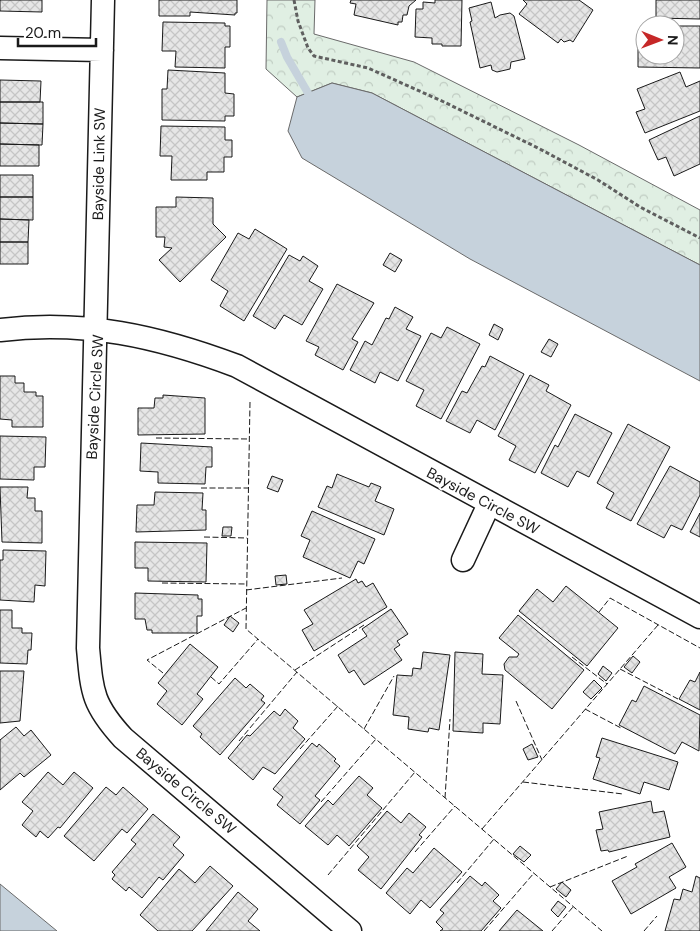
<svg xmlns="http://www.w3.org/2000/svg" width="700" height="931" font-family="'DM Sans',sans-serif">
<defs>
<pattern id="forest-crowns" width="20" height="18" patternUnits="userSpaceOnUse" patternTransform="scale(1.25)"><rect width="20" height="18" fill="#e0efe3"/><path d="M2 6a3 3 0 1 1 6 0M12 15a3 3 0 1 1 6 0" fill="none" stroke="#c0ccc2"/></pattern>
<pattern id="building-cross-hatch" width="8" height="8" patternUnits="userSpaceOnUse" patternTransform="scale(1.25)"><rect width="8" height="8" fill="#e6e6e6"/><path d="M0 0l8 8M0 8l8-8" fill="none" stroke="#c5c5c5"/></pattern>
</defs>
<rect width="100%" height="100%" fill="#fff"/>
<path fill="url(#forest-crowns)" stroke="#6a6a6a" d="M267 0H315L314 34 414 62 579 145 700 210V265L372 93 332 83 297 97 266 69Z"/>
<path fill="#c6d2dc" stroke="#6a6a6a" d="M332 83 372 93 700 265V381L470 259 302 158 288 131 297 97Z
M0 884 57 931H0Z"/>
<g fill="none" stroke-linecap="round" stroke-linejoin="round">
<path stroke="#c6d2dc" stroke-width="8" d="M281 42 287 57 308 93"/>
</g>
<path fill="url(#building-cross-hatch)" stroke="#1a1a1a" d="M0 0H42V12L0 11Z
M159 0H237V13H235V15L190 12V16H159Z
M351 0H416L409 6 407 15H403L402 22H398V25L354 15 356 4 350 3Z
M435 0H462L461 46H442V44H432V38L415 37 416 9H423V2L435 3Z
M579 0 593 10 573 42 570 40 564 42 561 39 558 43 519 14 527 4 523 0Z
M656 0H700V19L656 18Z
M491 2 495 18 500 15 510 13 514 16 525 59 511 62 510 69 497 72 492 70 491 65 480 68 470 22 472 21 469 8Z
M163 22 225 23V26H230V47H225V68L175 67 176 51H162Z
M675 26H700V68L638 67V47H643V37H645V55H675Z
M168 70 225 73V93L234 94V116H225V121L162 120V89H167Z
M680 72 686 87 700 81V111L645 133 636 112 645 109 637 89Z
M0 80 41 81 40 102H0Z
M0 102H43V124L0 123Z
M700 116V164L674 176 666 157 658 160 649 140Z
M0 123 43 124 42 145 0 144Z
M161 126 225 127V140H232V157H224V172H207V180H171L172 156H160Z
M0 144 39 145V166H0Z
M0 175H33V197H0Z
M0 197H33V220L0 219Z
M176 197 213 198V224L226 237 180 282 159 260 172 248 164 247 165 237H156V207H176Z
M0 219 29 220 28 242H0Z
M255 229 287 249 244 321 220 306 228 291 211 280 238 233 249 239Z
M0 242H28V264H0Z
M390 253 402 260 395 272 383 265Z
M289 255 300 261 303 256 318 266 309 281 323 289 302 325 284 315 275 329 253 316Z
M337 284 374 303 352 339 358 342 343 370 315 355 319 347 306 341Z
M395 307 413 317 406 329 421 336 398 381 380 372 375 383 350 370 365 341 372 345 386 318 389 319Z
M494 324 503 329 498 340 489 335Z
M447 327 480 344 441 419 416 406 424 390 406 381 431 333 441 338Z
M549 339 558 344 551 357 541 352Z
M490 356 524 374 495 430 477 420 470 433 446 421 462 391 467 393 482 366 485 367Z
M530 375 549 385 546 391 571 405 535 473 509 460 516 446 498 436Z
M0 376H15V383H24V392H36V396H43V427H12V420L0 419Z
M163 395 205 398V434L138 435V408H154L155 398H163Z
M575 414 612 433 589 477 577 471 568 487 541 473 555 445 558 447Z
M628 424 670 447 631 521 606 508 614 493 597 483Z
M0 436 46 437 45 467H34V480L0 479Z
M141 443 212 447V467H206L205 484 158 483V472L140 471Z
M670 466 700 482V495L682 530 671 525 664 538 637 524Z
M337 474 369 487 371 483 381 487 375 501 394 509 384 535 318 507 327 486 332 488Z
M272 476 283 480 278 492 267 488Z
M0 487H28L27 498H35V511H42V543L2 542Z
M155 492 203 493 202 510H206V530L136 532 137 505H154Z
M312 511 375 539 364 564 358 561 350 578 303 557 310 540 301 536Z
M700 513V537L690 532Z
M223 527H232L231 536H222Z
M135 542 207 543 206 582 148 581V568H135Z
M3 550 46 551 45 586 35 585 34 602 0 600V560H3Z
M286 575 287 584 276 585 275 576Z
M356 579 358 583 362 581 366 587 373 583 387 607 314 651 302 630 313 624 304 610Z
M566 586 618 628 587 666 519 611 537 589 553 602Z
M135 593 198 595V599H202V616H197V633H152V630H147L145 619H135Z
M391 609 408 634 397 641 400 645 394 649 402 660 364 685 354 670 349 673 338 655 367 636 362 629Z
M0 610H12V628H22V633H32L31 650H28L27 664 0 663Z
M518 615 584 670 552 709 505 670 504 664 509 657H517L519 654 499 638Z
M230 616 239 623 233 632 224 625Z
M190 644 218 667 197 694 203 699 182 725 157 704 167 691 158 683Z
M423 652 450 655 439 730 429 728 428 732 408 729 409 717 393 715 397 675 412 676 413 668 421 669Z
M455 652 483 654 482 674 503 675 500 724 483 723V733L453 731Z
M633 656 640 662 632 673 624 667Z
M603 666 612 673 606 681 598 674Z
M0 671H24L20 721 0 723Z
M700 672V710L679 699 690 680 695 682Z
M235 678 246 688 250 684 264 696 261 700 265 703 220 755 200 737 202 734 193 726Z
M594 680 602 688 591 699 583 692Z
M644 686 700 715 699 751 682 742 675 754 619 725 632 700 636 702Z
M285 709 298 721 293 728 305 739 275 774 263 767 253 780 228 758 247 735 250 736 274 711 280 716Z
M16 727 24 736 31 730 51 755 24 777 20 773 0 790V740Z
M602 738 678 762 669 790 644 782 640 794 593 779 600 758 596 757Z
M312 743 317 747 319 744 336 759 334 761 340 766 315 796 320 800 300 824 277 805 283 797 273 789Z
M532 744 538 757 528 760 523 749Z
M48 772 63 785 74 772 93 788 60 828 58 827 48 838 40 831 36 837 22 825 33 811 22 802Z
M359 776 373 788 367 795 382 808 349 846 337 835 328 845 305 826 328 800 333 805Z
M106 787 116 795 123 787 148 809 127 833 122 829 94 861 64 836Z
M651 801 653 813 664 811 670 837 609 852 608 850 601 851 596 830 603 829 599 812Z
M387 811 401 823 409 813 426 827 419 835 422 837 381 889 358 870 369 857 357 846Z
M153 814 180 837 173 845 184 855 163 880 159 877 142 898 129 887 126 891 112 879 115 875 112 872 136 844 131 840Z
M672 843 686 867 669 877 676 888 631 914 612 881 637 867 635 864Z
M520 846 531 855 524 862 513 854Z
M434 848 462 872 430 908 421 900 410 914 386 893 407 868 413 873Z
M210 866 233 886 192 931H158L140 915 179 869 195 883Z
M470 876 482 886 485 882 499 895 493 901 501 908 481 931H440L443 929 436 922 444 913 440 910Z
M696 876 700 878V931H665L674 899 680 900 683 889 692 892Z
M562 882 571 890 566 897 556 889Z
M238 892 258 909 248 921 260 931H206Z
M558 901 566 907 558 917 551 910Z
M517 910 543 931H499Z"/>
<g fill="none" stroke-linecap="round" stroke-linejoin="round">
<defs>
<path id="street" d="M103 0 88 648C92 692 92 704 123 738L350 931
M0 48 102 50
M0 330C85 320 157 336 237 366L700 617
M463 560 489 504"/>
</defs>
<use href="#street" stroke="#1a1a1a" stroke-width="25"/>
<path stroke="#5f5f5f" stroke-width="3" stroke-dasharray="4 2.5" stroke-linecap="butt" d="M294 0 298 21 308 48 314 56 368 68 444 102 538 148 598 180 640 207 700 238"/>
<use href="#street" stroke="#fff" stroke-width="22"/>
<path stroke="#1a1a1a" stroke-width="1" stroke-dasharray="6 2.5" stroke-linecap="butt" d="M250 402 246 629 602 931
M156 438 249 439
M201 488H248
M204 537 247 538
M162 583 246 584
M246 590 342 578
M599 612 610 598 700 648
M572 657 607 684
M620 669 678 699
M295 670 364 625
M163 673 147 660 246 608
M211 677 219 684 258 639
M516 701 542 760
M585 709 621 728
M364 729 394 676
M239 741 297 672
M300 749 338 706
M523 782 623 794
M445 798 450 719
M321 802 376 739
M482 829 658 625
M415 852 455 806
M328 875 415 772
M457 883 494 839
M550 887 628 856
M484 931 534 873
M552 931 573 907
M644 931 657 916"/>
</g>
<g text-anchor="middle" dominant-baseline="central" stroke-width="4" stroke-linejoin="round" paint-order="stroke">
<g font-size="15" fill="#1a1a1a" stroke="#fff">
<text transform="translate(99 164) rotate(-89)">Bayside Link SW</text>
<text transform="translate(95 397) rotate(-87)">Bayside Circle SW</text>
<text transform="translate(483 501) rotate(28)">Bayside Circle SW</text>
<text transform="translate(186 791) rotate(40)">Bayside Circle SW</text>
</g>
</g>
<g transform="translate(660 40) rotate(91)"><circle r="24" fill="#ffffff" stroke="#a3a3a3"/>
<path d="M0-4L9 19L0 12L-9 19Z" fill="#c62828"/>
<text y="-8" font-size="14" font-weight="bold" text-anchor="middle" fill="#1a1a1a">N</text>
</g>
<path d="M18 38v8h78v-8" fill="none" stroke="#1a1a1a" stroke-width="2.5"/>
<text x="25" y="38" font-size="15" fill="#1a1a1a" stroke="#ffffff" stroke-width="4" paint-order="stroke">20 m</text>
</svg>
